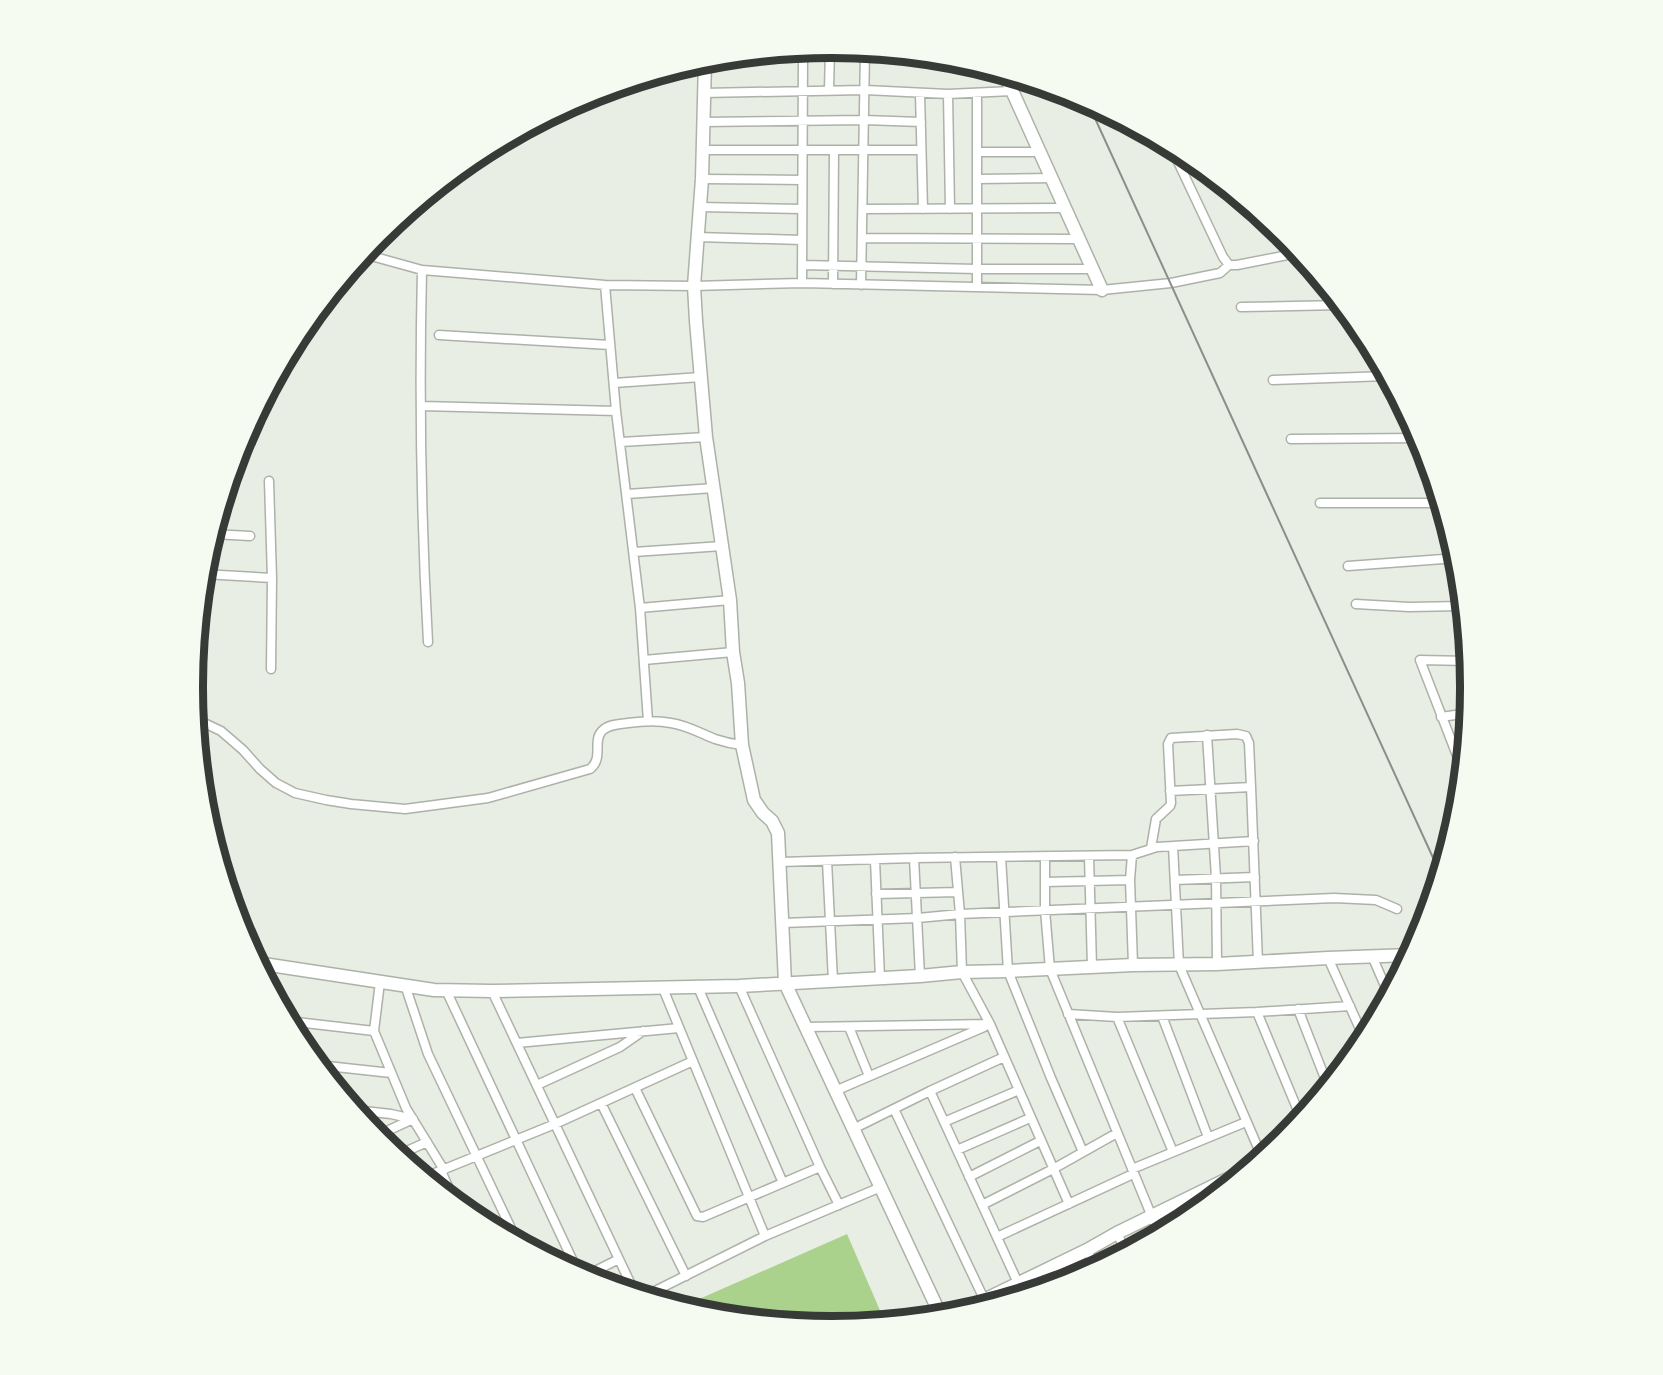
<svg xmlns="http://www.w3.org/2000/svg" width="1663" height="1375" font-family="Signika,sans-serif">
<rect width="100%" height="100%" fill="#e8eee4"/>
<path fill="#abd28c" d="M847 1234 885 1322 831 1327 706 1315 681 1307Z"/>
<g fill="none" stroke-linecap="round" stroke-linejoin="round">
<defs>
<path id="street" d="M751 56 803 54
M865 58H929
M829 90 830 48
M703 93 865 90 948 94 1012 91
M920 94 923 209
M948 94 950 209
M703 122 864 120 921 122
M1171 147 1223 257 1229 265H1237L1298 253
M702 150H921
M977 152H1040
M702 179 802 180
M977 179 1052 178
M699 207 802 209
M863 209 1065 208
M697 237 802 240
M862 238 1079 239
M364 254 422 270 605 285 694 286 802 283 1102 290 1171 283 1220 273 1229 265
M802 265 977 269H1092
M422 270C419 394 421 518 428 642
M802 283 803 51
M833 284 834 150
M605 285 616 411 640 608 648 721
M861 285 865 51
M977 287V93
M1241 307 1341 305
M439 335 610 345
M1273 380 1387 376
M614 383 701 377
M421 406 616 411
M1291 439 1420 438
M621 442 706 437
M269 481 272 578 271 669
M627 494 714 488
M1320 503H1441
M213 534 250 536
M634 552 722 546
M1348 566 1457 558
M203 574 272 578
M1356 604 1409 607 1463 606
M640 608 730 600
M644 660 733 652
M1441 717 1469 713
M195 721H200L221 731 243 750 260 769 276 783 295 793 326 800 351 804 405 809 488 798 590 769C604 758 592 741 602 731 608 724 620 724 628 723 642 721 657 720 671 723 686 725 700 733 715 739 724 742 733 744 742 745
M1207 735 1216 878 1217 964
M1463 771 1420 660 1468 661
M1170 791 1251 787
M1173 846 1179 965 1262 1157
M1151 848 1156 819 1170 806 1171 803 1168 744 1171 738 1237 734 1246 736 1249 743 1251 787 1258 962
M1132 855 1130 880 1133 965
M1089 856 1092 967
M955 857 960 914 962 972 990 1024 1069 1204
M1001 857 1008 971 1051 1078 1083 1152
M1045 857V910L1050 969 1159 1234
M914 858 920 976
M875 860 880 978
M827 861 833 981
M780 862 914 858 1132 855 1157 847 1254 841
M1175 880 1255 877
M1045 882 1130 880
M876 894 958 892
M783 923 918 918 960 914 1334 898 1376 900 1397 909
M1372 956 1389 995
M1328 958 1365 1040
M405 985 428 1054 517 1241
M697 985 783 1183
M662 986 765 1236
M446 990 579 1274
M492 991 635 1293
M1298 1009 1328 1086
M1257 1012 1301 1118
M1068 1014 1117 1017 1173 1152
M1162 1016 1208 1137
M1117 1017 1257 1012 1350 1006
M288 1021 374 1031 380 982
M806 1027 990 1024
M849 1027 869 1076
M374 1031 406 1108 444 1170
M517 1043 679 1028
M318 1065 391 1073
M537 1085 620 1047 643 1031
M635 1088 697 1216 703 1217 820 1167 739 986
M835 1091 984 1027
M930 1091 1004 1057
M601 1103 686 1276
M894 1109 984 1299
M355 1110 391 1114 413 1119
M944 1122 1019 1090
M853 1129 930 1091 1023 1294
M376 1136 413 1119
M957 1150 1030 1118
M398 1155 427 1142
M820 1167 839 1205
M1132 1169 1246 1122
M441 1171 455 1202
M425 1177 555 1124 693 1061
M969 1177 1040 1141
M982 1205 1053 1169 1117 1133
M1117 1233 1126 1252
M997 1237 1133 1174
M1087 1250 1095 1268
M583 1277 619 1259
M645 1296 765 1236 881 1187"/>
<path id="secondary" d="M705 61 702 179 694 286 696 321 706 437 730 600 733 652 738 683 742 745 754 800 763 813 772 821 778 833 785 983 941 1316
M1005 75 1102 290
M257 963 434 990 492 991 739 986 920 976 962 972 1008 971 1133 965 1217 964 1328 958 1410 955
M953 1315 1087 1250 1117 1233 1250 1168"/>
</defs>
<use href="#street" stroke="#acb2a8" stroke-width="11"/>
<use href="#secondary" stroke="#acb2a8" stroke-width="15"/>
<use href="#street" stroke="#fff" stroke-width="8"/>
<use href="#secondary" stroke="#fff" stroke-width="12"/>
<path stroke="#8b8f88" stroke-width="2" d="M1088 103 1440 873"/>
</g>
<path d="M0 0H1663V1375H0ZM831 58H832A628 628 0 0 1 1460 686V688A628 628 0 0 1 832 1316H831A628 628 0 0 1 203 688V686A628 628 0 0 1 831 58Z" fill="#f5fbf1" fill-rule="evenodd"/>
<path fill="none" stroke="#373a36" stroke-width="8" d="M831 58H832A628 628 0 0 1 1460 686V688A628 628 0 0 1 832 1316H831A628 628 0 0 1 203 688V686A628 628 0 0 1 831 58Z"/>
</svg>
